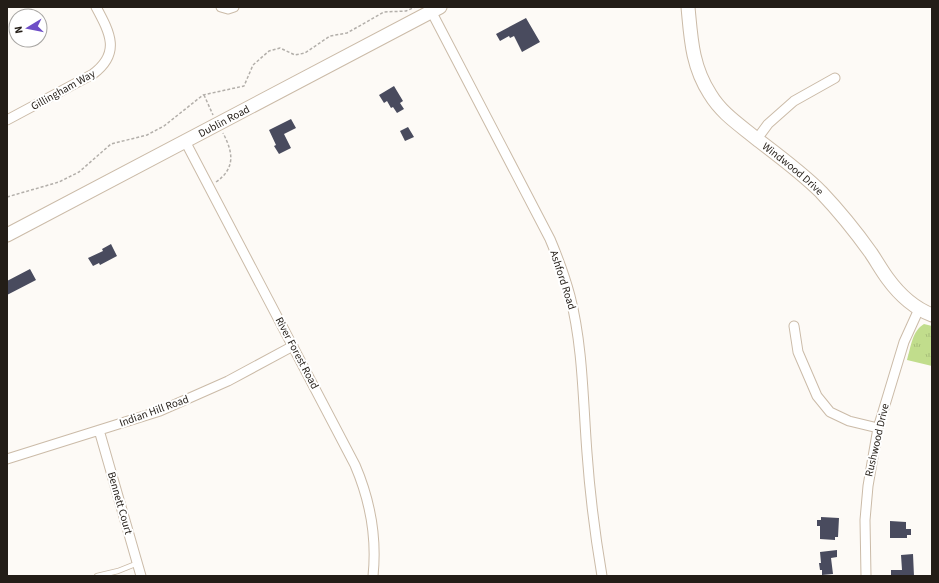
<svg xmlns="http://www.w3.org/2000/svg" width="939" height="583" font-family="'Source Sans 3',sans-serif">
<defs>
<pattern id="park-tufts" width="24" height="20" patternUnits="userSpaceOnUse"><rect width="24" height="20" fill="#c1dd8c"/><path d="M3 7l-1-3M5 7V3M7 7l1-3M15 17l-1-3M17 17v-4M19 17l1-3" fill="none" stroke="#a6bd78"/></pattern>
</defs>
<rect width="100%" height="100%" fill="#fdfaf6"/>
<path fill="url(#park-tufts)" d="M924 324 932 326V366L907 360C911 347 912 331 924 324Z"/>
<path fill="#494b5e" d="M526 18 540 42 522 52 514 36 510 38 509 36 500 41 496 34Z
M394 86 403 101 400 103 404 109 397 113 393 107 391 108 387 101 384 103 379 95Z
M291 119 296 128 284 134 291 148 279 154 274 146 276 145 269 130Z
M408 127 414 137 405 141 400 131Z
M111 244 117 256 100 265 99 263 93 266 88 258 103 251 102 249Z
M30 269 36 280 7 295V281Z
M821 517 839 518 838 537H835V540L820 539V526H817V520H821Z
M890 521 906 522V529H911V535H907V538H890Z
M837 550V557L831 558 833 574 822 575V570H820L819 563H821L820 552Z
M913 554 914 576H891V570H902L901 555Z"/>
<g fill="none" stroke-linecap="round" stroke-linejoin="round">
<defs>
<path id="lane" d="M97 576 118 571 138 563"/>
<path id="street" d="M221 7 228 9 234 7
M429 7 550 239C558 258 565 277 570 296 583 346 583 402 587 453 590 495 595 535 602 576
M7 120 93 74C121 53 110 33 96 7
M757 139 768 124 794 101 835 78
M185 141 355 465C370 500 377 538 373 576
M794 326 798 352 817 396 830 412 849 421 878 428
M99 430 141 576
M7 459 160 411 228 381 293 346
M866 576 865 520 868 486 878 428 904 342 919 309"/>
<g id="secondary">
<path id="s1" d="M688 7C691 39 692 66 710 94 722 114 740 125 758 140 779 156 802 173 821 192 839 211 856 232 871 253 877 262 882 271 888 279 899 294 914 308 932 315"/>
<path id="s2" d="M7 235 440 7"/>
</g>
</defs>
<use href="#lane" stroke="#cbbba8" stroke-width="6"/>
<use href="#street" stroke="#cbbba8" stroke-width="11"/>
<use href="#secondary" stroke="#cbbba8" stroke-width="15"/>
<path stroke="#b3afaa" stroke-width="1.5" stroke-dasharray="3 2" stroke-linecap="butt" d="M204 95 213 115
M216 182C236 168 233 152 223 133
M7 197 59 182 79 172 111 144 147 135 164 126 203 95 244 86 253 65 269 51 280 48 295 55 305 53 330 36 347 33 384 12 406 11 415 7"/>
<use href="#lane" stroke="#fff" stroke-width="4.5"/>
<use href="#street" stroke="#fff" stroke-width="9"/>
<use href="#secondary" stroke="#fff" stroke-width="13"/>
</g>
<g text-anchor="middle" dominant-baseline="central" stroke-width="4" stroke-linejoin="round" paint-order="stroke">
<g font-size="11" fill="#231d17" stroke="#fff">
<text transform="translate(63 90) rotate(-29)">Gillingham Way</text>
<text stroke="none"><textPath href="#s2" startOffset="245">Dublin Road</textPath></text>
<text stroke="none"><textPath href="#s1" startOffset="203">Windwood Drive</textPath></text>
<text transform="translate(563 280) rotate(72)">Ashford Road</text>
<text transform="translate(297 353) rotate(62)">River Forest Road</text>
<text transform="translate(154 411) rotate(-20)">Indian Hill Road</text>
<text transform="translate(877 440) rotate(-77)">Rushwood Drive</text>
<text transform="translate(120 503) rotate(74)">Bennett Court</text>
</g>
</g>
<rect width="939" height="583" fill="none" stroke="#231d17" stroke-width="16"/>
<g transform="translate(28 28) rotate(260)"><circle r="19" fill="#ffffff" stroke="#a7a5a2"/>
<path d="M0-3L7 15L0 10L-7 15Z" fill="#6e4ec7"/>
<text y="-6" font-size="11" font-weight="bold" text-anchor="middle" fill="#231d17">N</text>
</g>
</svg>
